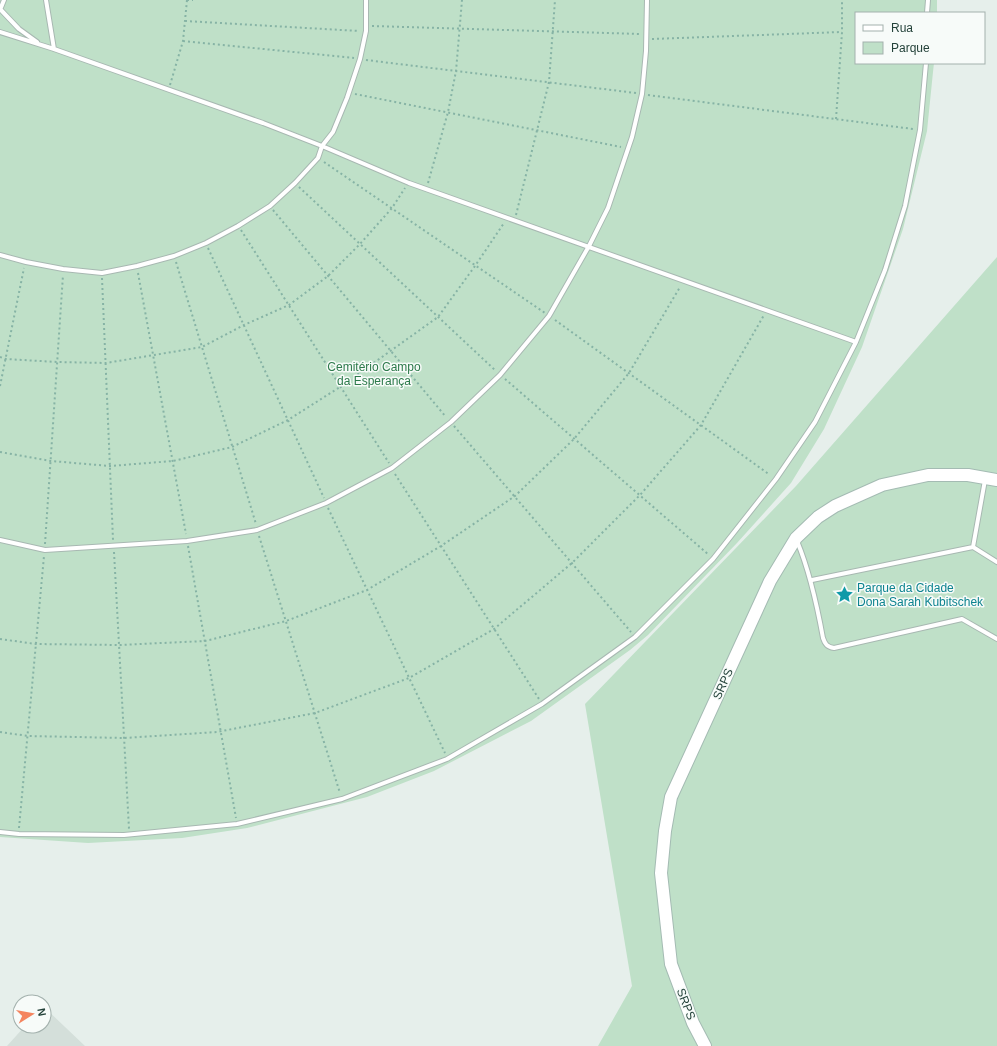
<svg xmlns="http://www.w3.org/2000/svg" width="997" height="1046" font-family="Arial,sans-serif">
<rect width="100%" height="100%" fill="#e6efeb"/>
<path fill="#d4dfda" d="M44 1007 85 1046H7L25 1026H44Z"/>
<path fill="#bfe0c8" d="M0 0H937V13H856V63H934L933 72 927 131 903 229 862 347 824 429 791 483 737 543 648 635 630 650 531 721 434 771 367 797 247 828 182 838 88 843 0 837Z
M997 257V1046H598L632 986 585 704 796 486Z"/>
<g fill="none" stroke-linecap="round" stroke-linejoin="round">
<defs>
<path id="service" d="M46 0 54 49
M0 9 19 29 37 42
M0 10 4 0
M927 13 928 0
M0 32 54 49 263 123 322 146 409 183 856 342
M0 255 26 262 63 269 102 273 137 266 174 256 206 243 238 226 270 206 295 183 318 158 322 146 333 132 347 98 360 59 366 31V0
M0 540 45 550 187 541 257 530 326 503 392 468 451 422 500 375 549 316 589 246 608 208 632 137 642 94 646 51 647 0
M797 541C810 572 817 605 823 638 825 644 827 647 834 648L962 619 997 639
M973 547 985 480
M812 580 973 547 997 562
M0 832 19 834 124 835 237 824 342 799 447 759 542 704 635 637 713 559 776 479 815 422 856 342 885 270 905 206 920 130 926 63"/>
<path id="secondary" d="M705 1046 693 1023 671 964 661 873 665 831 671 797 770 581 796 538 818 517 835 506 882 485 928 475H968L997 480"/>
</defs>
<use href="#service" stroke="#a8b8b2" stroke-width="6"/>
<use href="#secondary" stroke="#a4bbb3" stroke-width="14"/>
<path stroke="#86b3a5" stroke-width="2" stroke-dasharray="2 3" stroke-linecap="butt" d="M187 0H193
M185 21 359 31
M372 26 640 34
M652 39 842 32
M183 41 354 58
M366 60 636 93
M170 85 183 41 187 0
M355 94 621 147
M648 95 913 129
M836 119 842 32V0
M324 162 545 313
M428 183 448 112 456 71 462 0
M299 187 496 371
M273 210 446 417
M516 215 549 82 555 0
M241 230 389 463
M208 248 324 498
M176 262 256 524
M138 273 186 534
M102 278 113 540
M555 320 770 475
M0 357 6 359 57 362 106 363 202 347 244 325 289 305 328 276 360 244 392 208 405 188
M505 379 709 555
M0 386 24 268
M454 426 631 632
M0 452 51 461 110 466 173 461 232 447 288 420 340 387 438 317 475 266 504 223
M395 474 539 699
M328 508 445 753
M259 536 340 793
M45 544 63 275
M188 546 236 818
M114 552 129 829
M0 639 36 644 119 645 205 641 286 621 367 590 441 546 515 496 574 439 629 373 680 287
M0 732 28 736 124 738 217 732 315 713 409 678 494 629 572 563 640 495 701 425 764 315
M19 828 44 556"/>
<use href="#service" stroke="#fff" stroke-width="4"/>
<use href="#secondary" stroke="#fff" stroke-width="12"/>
</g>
<defs>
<symbol id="sight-bare" viewBox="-9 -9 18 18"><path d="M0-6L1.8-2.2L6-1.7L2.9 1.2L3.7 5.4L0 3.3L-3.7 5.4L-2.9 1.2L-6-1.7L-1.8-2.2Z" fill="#0f9aa8" stroke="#f7fbf9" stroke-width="2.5" paint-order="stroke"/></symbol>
</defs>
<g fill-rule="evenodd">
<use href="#sight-bare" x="832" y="582" width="25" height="25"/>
</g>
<g text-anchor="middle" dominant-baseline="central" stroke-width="3" stroke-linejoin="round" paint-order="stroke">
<g font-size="12" fill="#2d7a4b" stroke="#f7fbf9">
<text x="374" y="367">Cemitério Campo<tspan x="374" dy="14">da Esperança</tspan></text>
</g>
<g font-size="12" fill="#0d838f" stroke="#f7fbf9" text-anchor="start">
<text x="857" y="588">Parque da Cidade<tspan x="857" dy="14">Dona Sarah Kubitschek</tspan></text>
</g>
<g font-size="12" fill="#24423a" stroke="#f7fbf9">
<text transform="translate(723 684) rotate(-66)">SRPS</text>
<text transform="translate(686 1004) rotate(69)">SRPS</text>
</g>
</g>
<rect x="855" y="12" width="130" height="52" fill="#f7fbf9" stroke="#a3b1ad"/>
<rect x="863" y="25" width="20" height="6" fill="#ffffff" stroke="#a3b1ad"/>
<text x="891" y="32" font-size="12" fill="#24423a">Rua</text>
<rect x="863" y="42" width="20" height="12" fill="#bfe0c8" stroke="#a3b1ad"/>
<text x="891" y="52" font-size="12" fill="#24423a">Parque</text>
<g transform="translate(32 1014) rotate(79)"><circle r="19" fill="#f7fbf9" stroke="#a3b1ad"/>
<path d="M0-3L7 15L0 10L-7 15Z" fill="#f4845f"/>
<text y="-6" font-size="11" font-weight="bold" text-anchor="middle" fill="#24423a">N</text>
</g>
</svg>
